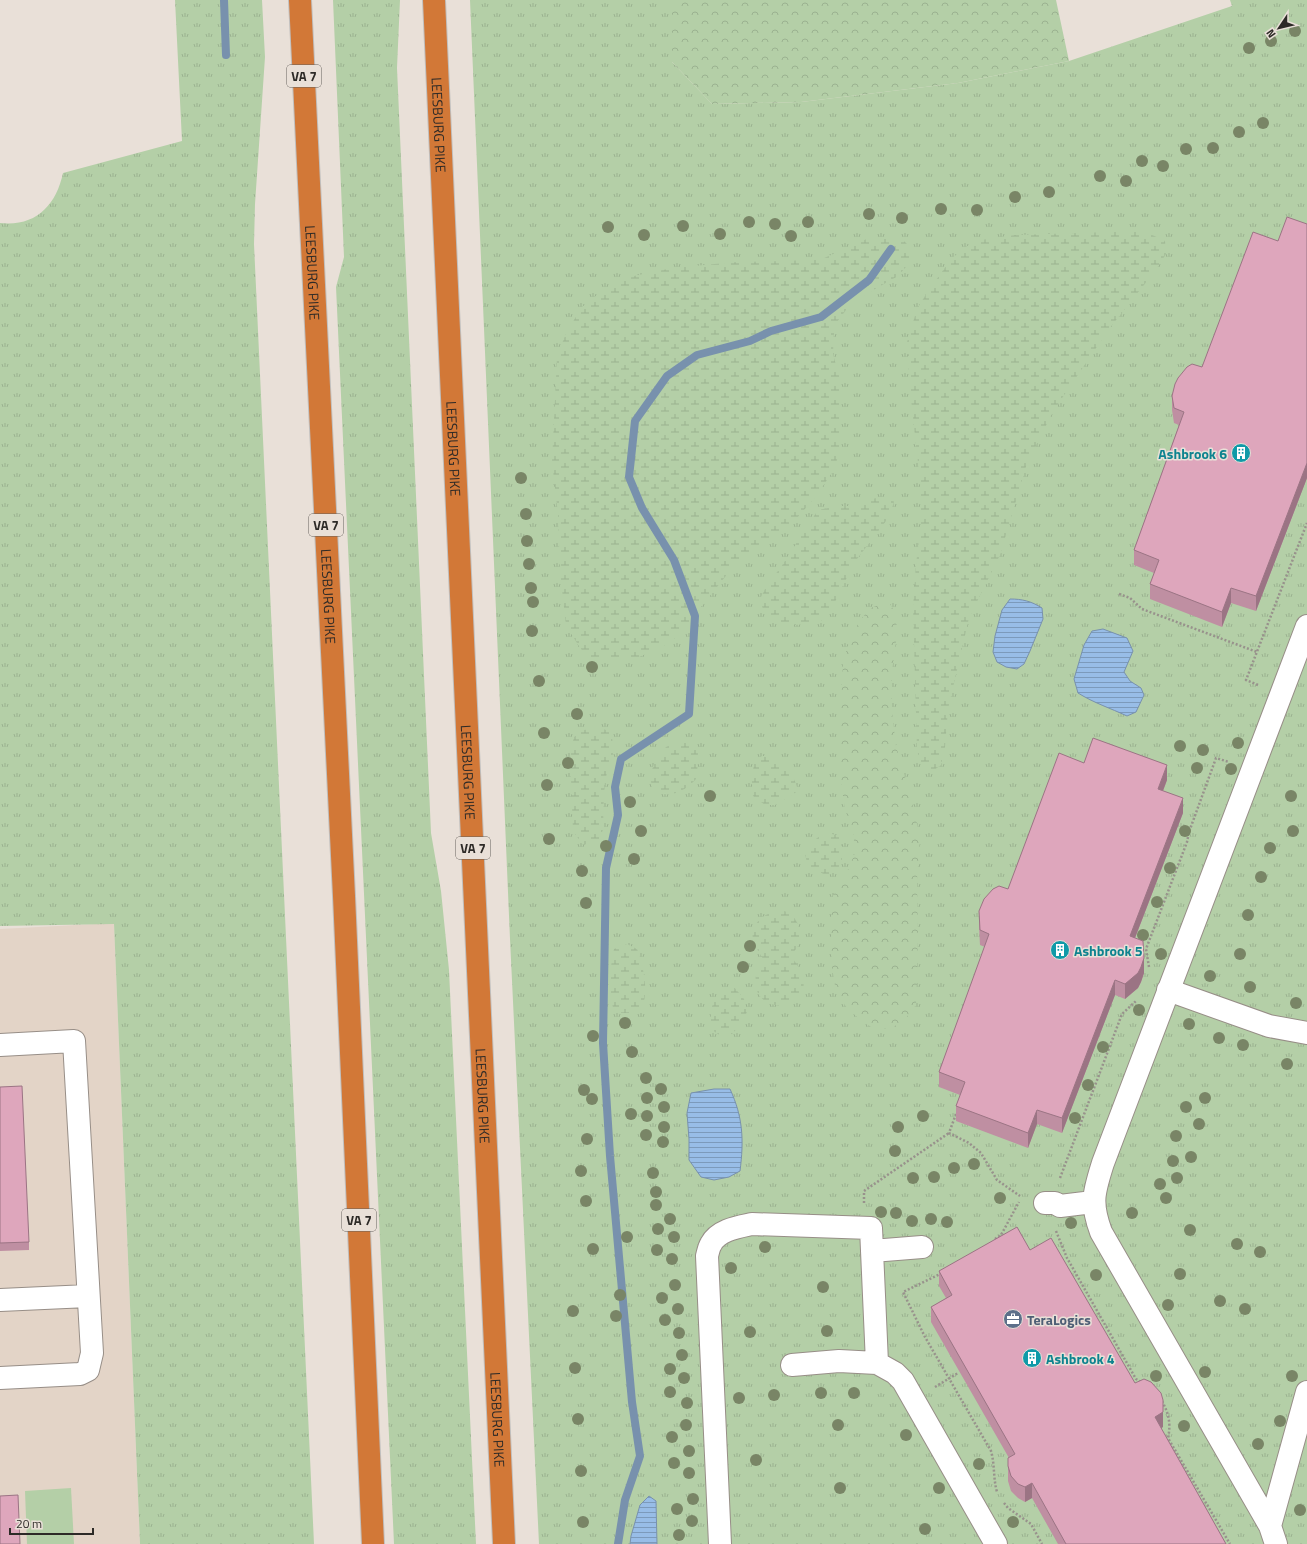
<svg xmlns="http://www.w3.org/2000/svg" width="1307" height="1544" font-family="'Titillium Web',sans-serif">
<defs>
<pattern id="grass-tufts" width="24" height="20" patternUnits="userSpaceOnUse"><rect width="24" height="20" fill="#b4cfa7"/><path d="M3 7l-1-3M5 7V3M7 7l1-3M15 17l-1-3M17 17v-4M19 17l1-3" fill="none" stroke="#9bb290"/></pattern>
<pattern id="forest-crowns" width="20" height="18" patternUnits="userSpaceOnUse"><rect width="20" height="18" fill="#b4cfa7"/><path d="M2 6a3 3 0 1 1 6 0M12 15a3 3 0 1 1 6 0" fill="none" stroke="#9bb290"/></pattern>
<pattern id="wetland-marsh" width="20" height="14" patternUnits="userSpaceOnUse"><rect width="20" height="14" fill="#b4cfa7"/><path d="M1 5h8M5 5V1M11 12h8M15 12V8" fill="none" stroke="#9bb290"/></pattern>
<pattern id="water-rules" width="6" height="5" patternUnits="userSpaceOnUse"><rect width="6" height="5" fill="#98bde7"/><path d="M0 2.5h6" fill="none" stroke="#7c9abb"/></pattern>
</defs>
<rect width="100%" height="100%" fill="#e9e0d8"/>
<path fill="#e3d4c7" d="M114 923 140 1544H0V929Z"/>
<path fill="url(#grass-tufts)" d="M175 0H262L265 57 255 204 254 244 314 1544H140L114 924 0 926V223C35 227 56 206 63 173L182 141Z
M333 0H400L397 68 431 833 441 891 449 970 476 1544H394L336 287 344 257Z
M470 0H672V62L712 104 801 102 958 83 1069 61 1232 6 1230 0H1307V1544H539L510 939Z"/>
<path fill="url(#forest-crowns)" d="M672 0H1056L1069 61 958 83 801 102 712 104 672 62Z
M888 601 895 612 897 634 892 671V712L896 746 910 794 920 837 917 880 918 935 916 1005 906 1018 891 1029 873 1028 863 1022 847 1008 836 992 832 967 831 935V899L846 874 855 853 853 829 845 810 841 781 839 738 843 662 849 642 860 620 871 608Z"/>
<path fill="url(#wetland-marsh)" d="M1109 232H1146L1165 241 1166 254 1155 271 1109 329 1054 410 1027 463 1000 555 969 618 948 709 945 747 941 765 930 773 920 763 917 749 913 607 916 564 921 525 920 481 910 390 907 342 917 309 928 291 952 258 974 241 1015 235Z
M871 237H900L909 246 912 260 898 276 852 302 834 326 833 354 841 383V443L835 468 817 495 791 525 750 555 729 572 678 636 662 647 639 657 609 659 590 658 580 648 566 625 560 572 558 514 552 462 557 357 566 333 582 307 606 288 634 276 672 268 736 262 786 261 822 259Z
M890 496 894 502 889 517 854 563 834 604 821 621C806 624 779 630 767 617 763 612 762 605 760 599L767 585 781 567 818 510 838 506H853L871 499Z
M600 728 612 732 613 754 605 780 603 813 604 827 599 840 583 845 573 831 570 753 574 737 584 730Z
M681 740 693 743 698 752 697 778C689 787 677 796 663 794 660 793 655 789 652 787L650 776 655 761 666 747Z
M762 756H775C787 768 794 774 798 791L775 805H765L753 796 752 782 754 761Z
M825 832 839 836C843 846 843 855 841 865L828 876 808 867 805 854 812 842Z
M779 909 792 914 798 924 800 936 798 946 791 956C795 962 800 968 802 975 814 1014 757 1014 756 985 756 983 755 979 756 976 758 972 762 967 765 963 762 956 755 947 753 940 750 922 765 914 779 909Z
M627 944 637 949C642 960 649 991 643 1003 641 1006 637 1009 634 1013H614C609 990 609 972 614 949Z
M734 987 744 999 747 1012 741 1024 732 1034 721 1036 712 1030C709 1009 711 1005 722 989Z"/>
<path fill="#b4cfa7" d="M71 1488 74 1544H27L25 1491Z"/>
<path fill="url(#water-rules)" stroke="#7891ad" d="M1010 599C1022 599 1031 601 1042 608L1043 619 1030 651 1024 664 1017 669 1006 667 997 662 993 652 995 636 1002 610Z
M1103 629 1127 638 1133 651 1124 672 1130 681 1141 688 1144 695 1136 712 1127 716C1110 708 1094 703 1078 693L1074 679 1084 645 1092 631Z
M714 1089H730C743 1117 744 1140 740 1171L729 1177 714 1180 701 1177 689 1160V1139L687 1113 691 1093Z
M649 1496 656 1501 657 1544H630L631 1536 640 1505Z"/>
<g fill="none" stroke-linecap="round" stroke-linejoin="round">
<path stroke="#7891ad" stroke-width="8" d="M224 0 226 55
M618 1544 625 1500 640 1456 632 1402 610 1156 603 1043 606 868 618 815 615 787 621 759 689 714 695 616 674 560 642 508 629 477 635 421 667 376 697 355 750 341 771 331 821 317 869 280 891 249"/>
<defs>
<path id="minor" d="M1168 990 1269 1026 1307 1033
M0 1045 74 1041 92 1353 88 1370 80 1374 0 1378
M1045 1203H1055L1060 1206 1093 1202
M872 1251 922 1247
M0 1300 88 1296
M877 1363 895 1373 903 1381 996 1544
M1270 1526 1307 1392
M720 1544 707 1256C708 1252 709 1247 711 1244 718 1230 738 1227 752 1224L871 1228 877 1363 839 1361 792 1365
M1276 1544 1270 1526 1101 1232C1090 1202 1094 1192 1103 1163L1307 626"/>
<g id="highway">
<path id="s1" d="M300 0 344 896 373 1544"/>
<path id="s2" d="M434 0 504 1544"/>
</g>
</defs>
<use href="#minor" stroke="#978e87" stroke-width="24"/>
<use href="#highway" stroke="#c0bfbe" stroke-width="24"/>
<path stroke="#98928c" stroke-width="2.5" stroke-dasharray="2 2" stroke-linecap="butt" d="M1119 594 1130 598 1142 609 1257 652
M1258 685 1246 680 1307 523
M1149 967 1146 949 1187 842 1189 832 1216 758 1229 762
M956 1114 949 1133 969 1143 981 1153 997 1180 1020 1196
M1060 1178 1122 1014 1136 1001
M864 1203V1191L949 1133
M1056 1231 1067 1258 1136 1379 1141 1382
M995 1239 1001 1235 1019 1202
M942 1273 903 1292 925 1337 991 1451C995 1465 993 1478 997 1492
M935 1387 958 1373
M1162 1401C1169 1414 1171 1424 1168 1438L1230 1544
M1004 1503 1008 1508 1031 1524 1042 1544"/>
<use href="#minor" stroke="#fff" stroke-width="22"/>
<use href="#highway" stroke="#d27837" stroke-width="22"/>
</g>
<g fill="#798566">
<circle cx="1295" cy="31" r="6"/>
<circle cx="1271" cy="41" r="6"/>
<circle cx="1249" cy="48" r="6"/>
<circle cx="1263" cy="123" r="6"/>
<circle cx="1239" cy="132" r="6"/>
<circle cx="1213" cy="148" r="6"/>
<circle cx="1186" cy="149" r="6"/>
<circle cx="1142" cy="161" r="6"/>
<circle cx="1163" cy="166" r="6"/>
<circle cx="1100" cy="176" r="6"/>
<circle cx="1126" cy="181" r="6"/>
<circle cx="1049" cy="192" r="6"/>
<circle cx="1015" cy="197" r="6"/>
<circle cx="941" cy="209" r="6"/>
<circle cx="977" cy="210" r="6"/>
<circle cx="869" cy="214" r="6"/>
<circle cx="902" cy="218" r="6"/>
<circle cx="749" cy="222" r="6"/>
<circle cx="808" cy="222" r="6"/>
<circle cx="775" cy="224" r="6"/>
<circle cx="683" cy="226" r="6"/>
<circle cx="608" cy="227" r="6"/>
<circle cx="720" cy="234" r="6"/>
<circle cx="644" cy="235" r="6"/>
<circle cx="791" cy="236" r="6"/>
<circle cx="521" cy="478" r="6"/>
<circle cx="526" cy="514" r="6"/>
<circle cx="527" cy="541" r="6"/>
<circle cx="529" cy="564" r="6"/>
<circle cx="531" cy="588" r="6"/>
<circle cx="533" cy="602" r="6"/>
<circle cx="532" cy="631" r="6"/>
<circle cx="592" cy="667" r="6"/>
<circle cx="539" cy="681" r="6"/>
<circle cx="577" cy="714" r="6"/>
<circle cx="544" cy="733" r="6"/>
<circle cx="1238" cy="743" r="6"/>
<circle cx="1180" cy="746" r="6"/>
<circle cx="1203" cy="750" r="6"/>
<circle cx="568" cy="763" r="6"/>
<circle cx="1197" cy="768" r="6"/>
<circle cx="1231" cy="769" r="6"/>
<circle cx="547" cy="785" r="6"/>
<circle cx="710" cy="796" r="6"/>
<circle cx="1291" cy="796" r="6"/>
<circle cx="630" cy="802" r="6"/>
<circle cx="641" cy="831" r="6"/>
<circle cx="1185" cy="831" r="6"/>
<circle cx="1293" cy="831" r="6"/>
<circle cx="549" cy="839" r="6"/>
<circle cx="606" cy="846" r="6"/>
<circle cx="1270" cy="848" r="6"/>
<circle cx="634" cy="859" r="6"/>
<circle cx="1170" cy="868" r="6"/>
<circle cx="582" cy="871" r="6"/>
<circle cx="1261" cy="877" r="6"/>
<circle cx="1157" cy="902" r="6"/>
<circle cx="586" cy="903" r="6"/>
<circle cx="1248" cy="915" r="6"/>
<circle cx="1143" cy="935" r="6"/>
<circle cx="750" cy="946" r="6"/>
<circle cx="1161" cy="954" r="6"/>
<circle cx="1240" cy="954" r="6"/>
<circle cx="743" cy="967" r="6"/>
<circle cx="1210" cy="976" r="6"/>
<circle cx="1250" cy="987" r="6"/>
<circle cx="1296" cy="1003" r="6"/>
<circle cx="1139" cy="1010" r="6"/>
<circle cx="625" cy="1023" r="6"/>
<circle cx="1189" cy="1024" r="6"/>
<circle cx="593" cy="1036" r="6"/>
<circle cx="1219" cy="1038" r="6"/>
<circle cx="1243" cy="1045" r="6"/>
<circle cx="1103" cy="1047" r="6"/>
<circle cx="632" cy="1052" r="6"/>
<circle cx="1287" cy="1064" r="6"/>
<circle cx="646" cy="1078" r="6"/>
<circle cx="1088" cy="1085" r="6"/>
<circle cx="661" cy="1089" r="6"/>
<circle cx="584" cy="1090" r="6"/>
<circle cx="647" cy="1098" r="6"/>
<circle cx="1205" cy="1098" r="6"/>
<circle cx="592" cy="1099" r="6"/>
<circle cx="664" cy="1107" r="6"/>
<circle cx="1186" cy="1107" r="6"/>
<circle cx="631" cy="1114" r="6"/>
<circle cx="647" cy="1116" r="6"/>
<circle cx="923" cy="1116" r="6"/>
<circle cx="1075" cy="1118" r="6"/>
<circle cx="1199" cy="1124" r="6"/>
<circle cx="664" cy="1127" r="6"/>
<circle cx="898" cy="1127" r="6"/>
<circle cx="646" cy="1135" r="6"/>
<circle cx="1176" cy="1136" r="6"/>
<circle cx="587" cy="1139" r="6"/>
<circle cx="663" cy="1142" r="6"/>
<circle cx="895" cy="1151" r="6"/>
<circle cx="1191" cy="1157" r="6"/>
<circle cx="1173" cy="1161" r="6"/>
<circle cx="974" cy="1164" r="6"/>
<circle cx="954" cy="1168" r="6"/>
<circle cx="581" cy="1171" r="6"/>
<circle cx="653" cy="1173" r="6"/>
<circle cx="934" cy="1177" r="6"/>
<circle cx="913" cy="1178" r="6"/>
<circle cx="1177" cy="1178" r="6"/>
<circle cx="1160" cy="1184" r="6"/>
<circle cx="656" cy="1192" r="6"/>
<circle cx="1000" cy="1198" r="6"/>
<circle cx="1166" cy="1198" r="6"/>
<circle cx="586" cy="1201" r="6"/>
<circle cx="656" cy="1205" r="6"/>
<circle cx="881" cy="1212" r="6"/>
<circle cx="896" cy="1213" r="6"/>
<circle cx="1132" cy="1213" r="6"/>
<circle cx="670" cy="1219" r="6"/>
<circle cx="931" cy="1219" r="6"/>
<circle cx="912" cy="1221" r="6"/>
<circle cx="947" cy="1222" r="6"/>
<circle cx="1071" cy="1223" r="6"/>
<circle cx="658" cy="1229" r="6"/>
<circle cx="1190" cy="1230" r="6"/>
<circle cx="627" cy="1237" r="6"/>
<circle cx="674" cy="1237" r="6"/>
<circle cx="1237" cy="1244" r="6"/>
<circle cx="765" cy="1247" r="6"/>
<circle cx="593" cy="1249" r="6"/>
<circle cx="657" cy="1250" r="6"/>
<circle cx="1260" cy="1252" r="6"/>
<circle cx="672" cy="1259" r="6"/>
<circle cx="731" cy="1268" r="6"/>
<circle cx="1180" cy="1274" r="6"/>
<circle cx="1096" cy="1275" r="6"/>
<circle cx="675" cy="1285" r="6"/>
<circle cx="823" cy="1287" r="6"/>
<circle cx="620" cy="1295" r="6"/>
<circle cx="662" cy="1298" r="6"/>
<circle cx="1220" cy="1301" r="6"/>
<circle cx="1168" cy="1305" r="6"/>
<circle cx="678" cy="1309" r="6"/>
<circle cx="1245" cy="1309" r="6"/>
<circle cx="573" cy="1311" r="6"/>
<circle cx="616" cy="1316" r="6"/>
<circle cx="665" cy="1320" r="6"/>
<circle cx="827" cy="1331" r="6"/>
<circle cx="750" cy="1332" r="6"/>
<circle cx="679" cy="1333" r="6"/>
<circle cx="682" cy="1355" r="6"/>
<circle cx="575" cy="1368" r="6"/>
<circle cx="670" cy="1369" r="6"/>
<circle cx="1205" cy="1372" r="6"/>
<circle cx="1156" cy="1376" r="6"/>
<circle cx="1292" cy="1376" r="6"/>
<circle cx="684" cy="1378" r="6"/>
<circle cx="670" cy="1392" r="6"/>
<circle cx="821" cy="1393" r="6"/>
<circle cx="854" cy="1393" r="6"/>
<circle cx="774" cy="1395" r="6"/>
<circle cx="739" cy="1398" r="6"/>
<circle cx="687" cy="1403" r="6"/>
<circle cx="578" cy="1419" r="6"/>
<circle cx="1280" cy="1421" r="6"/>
<circle cx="686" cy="1425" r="6"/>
<circle cx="838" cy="1425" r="6"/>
<circle cx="1184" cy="1426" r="6"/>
<circle cx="906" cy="1435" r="6"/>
<circle cx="672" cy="1437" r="6"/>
<circle cx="1258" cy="1444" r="6"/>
<circle cx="689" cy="1451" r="6"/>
<circle cx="756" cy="1460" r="6"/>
<circle cx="674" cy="1463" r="6"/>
<circle cx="979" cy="1464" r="6"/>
<circle cx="581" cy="1471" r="6"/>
<circle cx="689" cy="1473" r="6"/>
<circle cx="840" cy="1488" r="6"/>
<circle cx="939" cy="1488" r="6"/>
<circle cx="693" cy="1499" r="6"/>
<circle cx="677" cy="1509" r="6"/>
<circle cx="1300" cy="1510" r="6"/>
<circle cx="692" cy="1521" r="6"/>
<circle cx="583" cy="1522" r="6"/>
<circle cx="1013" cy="1522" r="6"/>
<circle cx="925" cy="1529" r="6"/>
<circle cx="679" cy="1535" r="6"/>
</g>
<path fill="#bf8fa2" d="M1307 224V478L1256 611 1231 603 1222 627 1150 599V584L1154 573 1134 565V550L1179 425 1174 423 1172 410V396L1202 367 1278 241Z
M1084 763 1167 780 1163 791 1183 813 1135 938 1144 973 1141 982 1138 988 1125 999 1115 995 1062 1133 1037 1124 1028 1148 956 1121V1106L960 1095 939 1087V1072L985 947 980 945 979 926V911L1008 889Z
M0 1087 29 1242V1250L0 1251Z
M1030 1250 1135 1383 1163 1427 1161 1428 1226 1544H1058L1032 1498 1025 1502 1018 1498 1011 1491 1008 1481V1458H1009L931 1322V1307L946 1298 939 1286V1271Z"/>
<path fill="#9b7484" d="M1307 463V478L1256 611V596Z
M1231 588V603L1222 627V612Z
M1167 765V780L1158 804V789Z
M1183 798V813L1130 951V936Z
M1144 958V973L1141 982 1138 988 1125 999V984Z
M1115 980V995L1062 1133V1118Z
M1037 1110V1124L1028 1148V1133Z
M1163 1400V1427L1155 1432V1417Z
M1032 1483V1498L1025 1502V1487Z"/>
<path fill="#dea6bc" stroke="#9b7484" d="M1287 217 1307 224V463L1256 596 1231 588 1222 612 1150 584 1159 560 1134 550 1184 412 1174 408 1172 396 1175 384 1178 378 1187 367 1192 364 1202 367 1253 232 1278 241Z
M1093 738 1167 765 1158 789 1183 798 1130 936 1143 941 1144 958 1141 967 1138 973 1125 984 1115 980 1062 1118 1037 1110 1028 1133 956 1106 965 1082 939 1072 989 934 980 930 979 911 984 899 993 889 999 886 1008 889 1059 753 1084 763Z
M22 1086 29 1242 0 1243V1087Z
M1017 1227 1030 1250 1051 1238 1135 1383 1144 1379 1151 1382 1161 1393 1163 1400V1412L1155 1417 1226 1544H1066L1032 1483 1025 1487 1018 1484 1011 1476 1008 1466V1458L1015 1454 931 1307 952 1295 939 1271Z
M18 1495 20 1544H0V1496Z"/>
<defs>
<symbol id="building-disc" viewBox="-11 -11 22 22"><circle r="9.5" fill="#0f9aa8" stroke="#e9e0d8"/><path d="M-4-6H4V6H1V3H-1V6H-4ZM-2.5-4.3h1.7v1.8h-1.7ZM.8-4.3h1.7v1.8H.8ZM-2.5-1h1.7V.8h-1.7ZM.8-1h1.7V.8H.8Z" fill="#fff"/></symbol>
<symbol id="office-disc" viewBox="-11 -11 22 22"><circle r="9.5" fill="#5c6f8a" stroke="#e9e0d8"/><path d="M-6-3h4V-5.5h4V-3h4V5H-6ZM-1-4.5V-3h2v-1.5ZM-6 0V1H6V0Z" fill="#fff"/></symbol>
</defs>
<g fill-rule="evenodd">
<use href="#building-disc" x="1230" y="442" width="22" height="22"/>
<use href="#building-disc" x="1049" y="939" width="22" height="22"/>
<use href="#office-disc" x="1002" y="1308" width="22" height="22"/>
<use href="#building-disc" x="1021" y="1347" width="22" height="22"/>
</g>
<g text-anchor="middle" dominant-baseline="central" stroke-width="3" stroke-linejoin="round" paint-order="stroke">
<g fill="#e9e0d8" stroke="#65615c" stroke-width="1">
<rect x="287" y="65" width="34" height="22" rx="3"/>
<rect x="309" y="514" width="34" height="22" rx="3"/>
<rect x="456" y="837" width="34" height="22" rx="3"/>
<rect x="342" y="1209" width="34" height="22" rx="3"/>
</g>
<g font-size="13" font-weight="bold" fill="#2d2a27">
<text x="304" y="76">VA 7</text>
<text x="326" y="525">VA 7</text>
<text x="473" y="848">VA 7</text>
<text x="359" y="1220">VA 7</text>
</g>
<g font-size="14" fill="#2d2a27" stroke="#e9e0d8">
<text stroke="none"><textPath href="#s2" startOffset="125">LEESBURG PIKE</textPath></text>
<text stroke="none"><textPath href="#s1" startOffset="273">LEESBURG PIKE</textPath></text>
<text stroke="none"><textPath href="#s2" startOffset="449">LEESBURG PIKE</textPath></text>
<text stroke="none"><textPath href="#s1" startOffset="597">LEESBURG PIKE</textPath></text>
<text stroke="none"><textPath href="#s2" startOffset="773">LEESBURG PIKE</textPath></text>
<text stroke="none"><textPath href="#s2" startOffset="1097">LEESBURG PIKE</textPath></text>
<text stroke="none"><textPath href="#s2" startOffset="1421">LEESBURG PIKE</textPath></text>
</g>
<g font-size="14" font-weight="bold" fill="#0d838f" stroke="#e9e0d8" text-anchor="start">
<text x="1227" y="453" text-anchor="end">Ashbrook 6</text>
<text x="1074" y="950">Ashbrook 5</text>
<text x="1046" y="1358">Ashbrook 4</text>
</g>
<g font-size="14" font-weight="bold" fill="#4e5e75" stroke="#e9e0d8" text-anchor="start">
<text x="1027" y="1319">TeraLogics</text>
</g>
</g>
<g transform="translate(1279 28) rotate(235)" stroke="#e9e0d8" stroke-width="3" paint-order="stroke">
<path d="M0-3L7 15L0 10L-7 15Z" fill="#2d2a27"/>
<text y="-6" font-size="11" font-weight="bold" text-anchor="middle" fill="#2d2a27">N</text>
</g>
<path d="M10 1528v6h83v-6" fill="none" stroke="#2d2a27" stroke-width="2"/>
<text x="16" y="1528" font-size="12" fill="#2d2a27" stroke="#e9e0d8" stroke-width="3" paint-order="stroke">20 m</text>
</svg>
